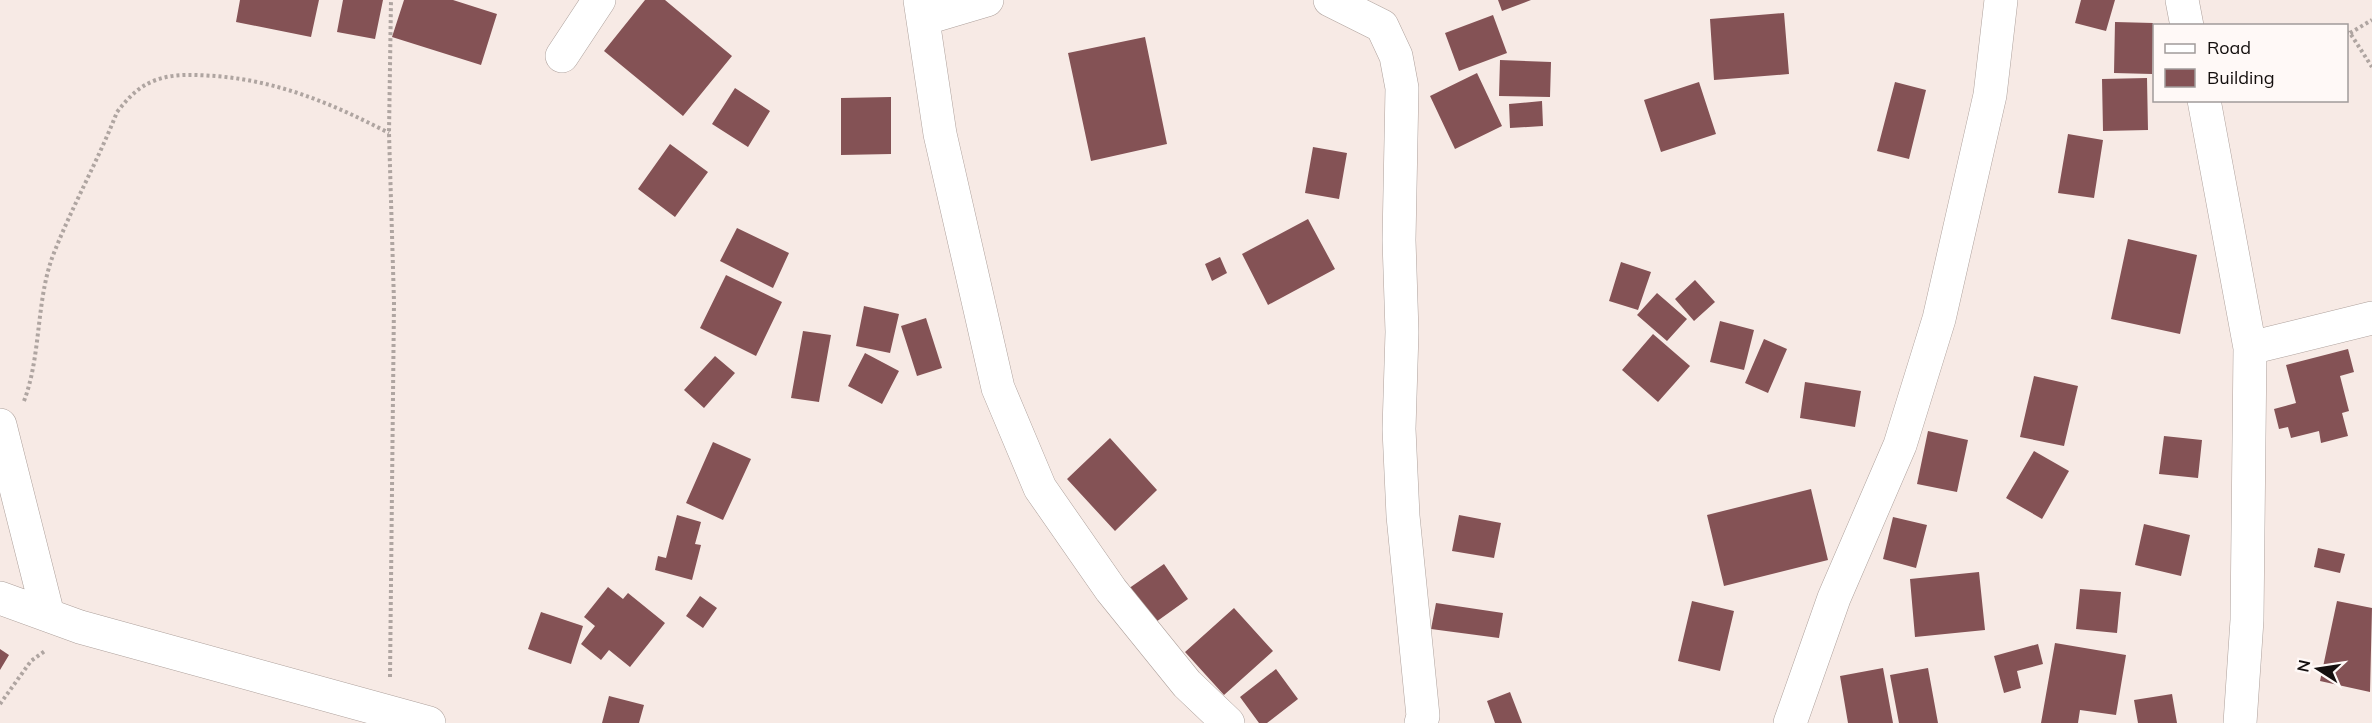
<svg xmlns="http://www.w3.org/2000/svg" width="2372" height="723" font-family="Mulish,sans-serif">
<rect width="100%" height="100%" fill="#f7eae5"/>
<path fill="#845255" d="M240 0H319L311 37 236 22Z
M343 0H383L375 39 337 32Z
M404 0H453L497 14 481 65 392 37Z
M645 0H665L732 56 683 116 604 51Z
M1498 0H1531L1502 11Z
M2081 0H2115L2106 31 2075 23Z
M1784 13 1789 74 1714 80 1710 19Z
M1493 15 1507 53 1459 71 1445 33Z
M2115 22 2153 23 2152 74 2114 73Z
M1145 37 1167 144 1091 161 1068 53Z
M1500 60 1551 62 1550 97 1499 96Z
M1477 73 1502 126 1455 149 1430 96Z
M2147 78 2148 130 2103 131 2102 79Z
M1699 82 1716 134 1661 152 1644 100Z
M1895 82 1926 90 1909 159 1877 151Z
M735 88 770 111 748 147 712 124Z
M891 97V154L841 155V98Z
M1542 101 1543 126 1510 128 1509 104Z
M2068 134 2103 140 2094 198 2058 193Z
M670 144 708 172 675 217 638 189Z
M1313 147 1347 153 1339 199 1305 193Z
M1308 219 1335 269 1268 305 1242 254Z
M737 228 789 253 773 288 720 261Z
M2128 239 2197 255 2180 334 2111 319Z
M1220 257 1227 273 1212 281 1205 264Z
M1621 262 1651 272 1638 310 1609 301Z
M726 275 782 302 756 356 700 328Z
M1695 280 1715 302 1694 321 1675 299Z
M1657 293 1687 319 1667 341 1637 315Z
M864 306 899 314 890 353 856 346Z
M926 318 942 368 917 376 901 326Z
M1720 321 1754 330 1744 370 1710 362Z
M803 331 831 335 819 402 791 398Z
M1653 334 1690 366 1658 402 1622 370Z
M1764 339 1787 349 1768 393 1745 383Z
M2348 349 2354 372 2340 376 2349 411 2342 413 2348 436 2321 443 2319 431 2291 438 2288 427 2279 429 2274 409 2296 403 2286 365Z
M865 353 899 371 882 404 848 386Z
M715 356 735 373 704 408 684 390Z
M2034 376 2078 386 2064 446 2020 437Z
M1805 382 1861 391 1855 427 1800 418Z
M1928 431 1968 440 1957 492 1917 484Z
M2164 436 2202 440 2198 478 2159 474Z
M1110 438 1157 490 1115 531 1067 479Z
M713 442 751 459 723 520 686 503Z
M2034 451 2069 471 2042 519 2006 498Z
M1811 489 1828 560 1724 586 1707 515Z
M677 515 701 522 695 544 701 545 692 580 655 570 658 556 666 558Z
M1459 515 1501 523 1494 558 1452 551Z
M1893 517 1927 525 1916 568 1883 559Z
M2144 524 2190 535 2181 576 2135 565Z
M2318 548 2345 554 2340 573 2314 567Z
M1164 564 1188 599 1149 627 1125 591Z
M1979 572 1985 630 1915 637 1910 579Z
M608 587 623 599 628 593 665 623 630 667 609 650 601 660 581 644 595 626 584 617Z
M2080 589 2121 592 2117 633 2076 629Z
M700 596 717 608 703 628 686 616Z
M1692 601 1734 611 1720 671 1678 661Z
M2337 601 2372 608 2370 692 2320 681Z
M1436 603 1503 613 1499 638 1431 629Z
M1234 608 1273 651 1224 695 1185 652Z
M541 612 583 626 571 664 528 649Z
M2055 643 2126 655 2116 715 2080 710 2078 723H2041Z
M2038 644 2043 664 2017 671 2021 688 2004 693 1994 656Z
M0 649 9 655 0 670Z
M1883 668 1893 723H1848L1840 676Z
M1928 668 1938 723H1899L1890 675Z
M1276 669 1298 699 1267 723H1259L1240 697Z
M1510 692 1522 723H1495L1487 701Z
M2172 694 2177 723H2138L2134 700Z
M609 696 644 705 639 723H602Z"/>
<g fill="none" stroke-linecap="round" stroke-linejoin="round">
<defs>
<path id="street" d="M920 0 940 134 998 388 1040 488 1111 590 1187 684 1228 723
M1330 0 1382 26 1396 56 1402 88 1399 240 1402 332 1399 429 1403 516 1423 716 1421 723
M2182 0 2187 26
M923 19 987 0
M562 56 599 0
M2204 100 2250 348 2247 620 2240 723
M2250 348 2372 318
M0 425 48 615
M0 598 80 627 429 723
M1790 723 1834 598 1900 445 1939 319 1990 95 2001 0"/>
</defs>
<use href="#street" stroke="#aea19c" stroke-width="34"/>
<path stroke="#afa5a1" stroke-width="4" stroke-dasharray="3 3" stroke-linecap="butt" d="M2302 26H2319
M2346 32 2350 33 2372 67
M2350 33 2372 20
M24 401C41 356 36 304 52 258 71 208 98 161 117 112 128 98 139 86 156 80 175 73 196 75 215 76 279 81 333 104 389 133
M390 677 394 302 389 133 391 0
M0 704 31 661 45 651"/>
<use href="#street" stroke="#fff" stroke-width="33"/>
</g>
<rect x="2153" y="24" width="195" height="78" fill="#fff9f7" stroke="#a19b9a" stroke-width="1.5"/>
<rect x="2165" y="44" width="30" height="9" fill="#ffffff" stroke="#a19b9a" stroke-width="1.5"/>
<text x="2207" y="54" font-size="18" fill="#140f0e">Road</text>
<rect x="2165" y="69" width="30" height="18" fill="#845255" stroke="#a19b9a" stroke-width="1.5"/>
<text x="2207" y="84" font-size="18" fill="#140f0e">Building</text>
<g transform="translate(2318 669) rotate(282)" stroke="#fff9f7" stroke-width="4.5" paint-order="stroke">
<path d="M0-4.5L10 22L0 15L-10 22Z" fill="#140f0e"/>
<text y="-9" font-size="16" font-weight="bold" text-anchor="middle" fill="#140f0e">N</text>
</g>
</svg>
